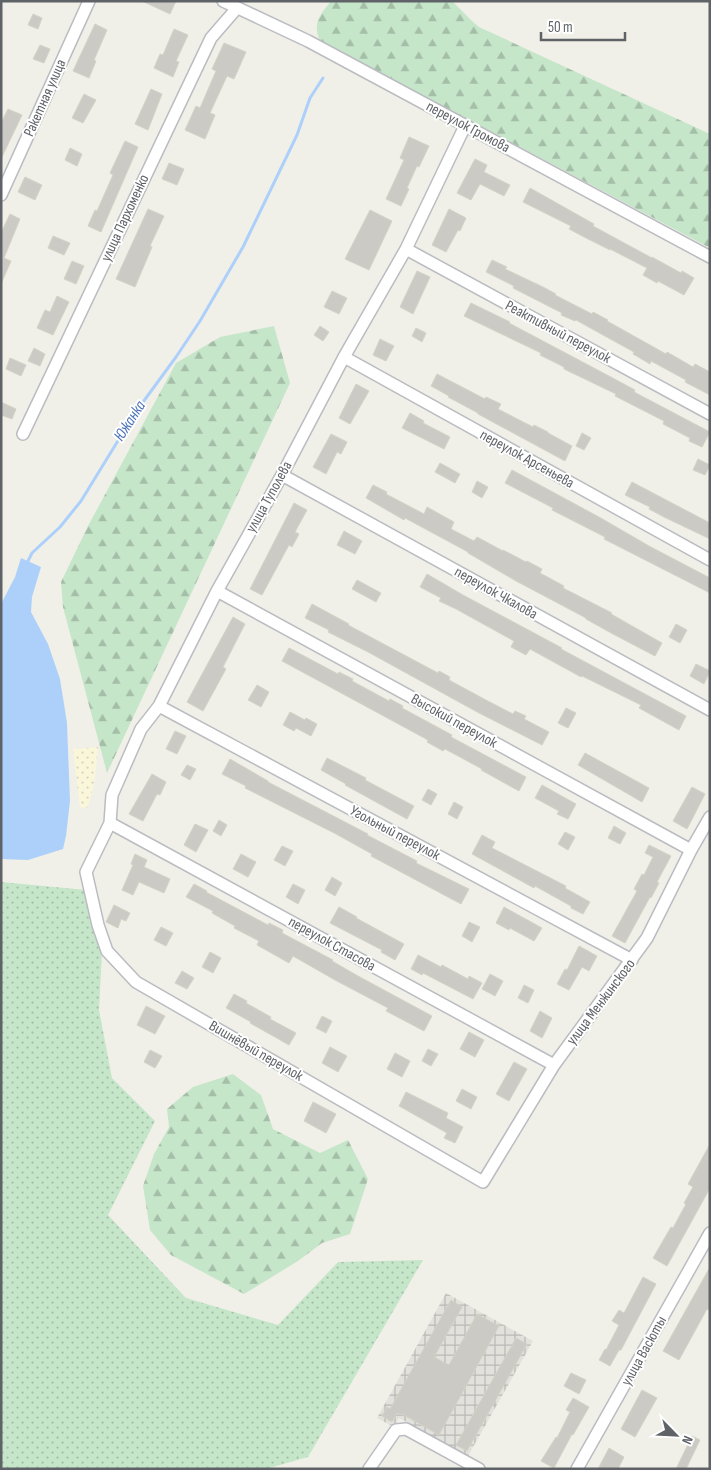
<svg xmlns="http://www.w3.org/2000/svg" width="711" height="1470" font-family="'Sofia Sans Condensed',sans-serif">
<defs>
<pattern id="industrial-grid" width="8" height="8" patternUnits="userSpaceOnUse" patternTransform="scale(1.25)"><rect width="8" height="8" fill="#e3e1dc"/><path d="M0 4h8M4 0v8" fill="none" stroke="#bbbab6"/></pattern>
<pattern id="grass-dots" width="8" height="8" patternUnits="userSpaceOnUse" patternTransform="scale(1.25)"><rect width="8" height="8" fill="#c6e6ca"/><path d="M2 2h.1M6 6h.1" fill="none" stroke="#a4bea8" stroke-width="1.8" stroke-linecap="round"/></pattern>
<pattern id="forest-firs" width="22" height="20" patternUnits="userSpaceOnUse" patternTransform="scale(1.25)"><rect width="22" height="20" fill="#c6e6ca"/><path d="M5 1l3.5 6h-7zM16 11l3.5 6h-7z" fill="#a4bea8"/></pattern>
<pattern id="sand-dots" width="8" height="8" patternUnits="userSpaceOnUse" patternTransform="scale(1.25)"><rect width="8" height="8" fill="#faf6da"/><path d="M2 2h.1M6 6h.1" fill="none" stroke="#d9d5be" stroke-width="1.8" stroke-linecap="round"/></pattern>
</defs>
<rect width="100%" height="100%" fill="#f0f0e8"/>
<path fill="url(#industrial-grid)" d="M446 1293 533 1341 468 1456 399 1418 394 1427 377 1418Z"/>
<path fill="url(#grass-dots)" d="M1 882 86 890 102 951 99 1010 112 1078 155 1121 108 1215 186 1298 278 1325 338 1262 423 1260 308 1457 266 1469H1Z"/>
<path fill="url(#forest-firs)" d="M331 1H452L472 21 479 27 710 134V248L320 41C312 23 320 15 331 1Z
M274 326 290 383 107 773 63 607 61 582 88 526 176 363 220 337Z
M233 1074 261 1095 273 1129 320 1153 348 1140 368 1179 350 1234 322 1243 298 1261 244 1294 171 1255 150 1230 143 1186 154 1154 169 1127 167 1109 193 1087Z"/>
<path fill="url(#sand-dots)" d="M98 747C96 768 95 789 87 808L80 807 73 749Z"/>
<path fill="#add0fb" d="M21 558 41 567 32 597 31 612 48 644 60 679 67 723 70 801 66 836 63 849 28 860 1 859V604L15 577Z"/>
<g fill="none" stroke-linecap="round" stroke-linejoin="round">
<path stroke="#add0fb" stroke-width="3" d="M27 563 32 553 60 527 81 501 135 413 176 357 200 321 243 247 297 135 310 98 323 78"/>
</g>
<path fill="#cccac4" stroke="#d5d2c6" d="M142 1H176L170 14Z
M33 14 42 18 38 29 28 25Z
M95 24 107 30 94 60 96 61 89 78 73 71Z
M174 29 188 35 176 61 179 62 173 77 154 68 160 54 163 55Z
M224 43 246 52 234 79 227 76 210 113 215 115 205 139 185 130 196 106 200 108 216 71 212 69Z
M40 45 50 49 44 63 33 59Z
M151 89 162 94 148 130 135 124Z
M84 94 96 100 83 123 72 118Z
M8 109 22 115 1 159V123Z
M409 137 429 146 419 167 417 166 407 188 409 189 401 206 386 199 404 160 400 158Z
M125 141 138 147 101 232 88 226 95 210 97 211 113 175 110 173Z
M70 148 82 154 77 166 65 160Z
M475 159 487 165 484 172 510 185 504 196 480 184 471 200 457 193Z
M169 163 184 169 177 185 162 179Z
M25 177 42 185 35 200 18 192Z
M530 188 594 224 593 226 652 258V257L681 273 682 271 694 278 684 295 658 281 657 283 643 275 647 268 610 249V250L586 238 569 229 571 226 523 202Z
M148 209 164 216 150 246 152 247 135 287 116 279Z
M449 209 466 218 460 231 458 230 446 252 432 245Z
M370 210 392 221 369 270 345 259Z
M10 214 20 219 4 258 11 261 1 284V233Z
M53 236 70 243 64 255 48 248Z
M492 260 507 267 505 269 543 287 556 294 555 295 592 314 593 312 608 320 607 321 666 354 667 352 693 367 695 364 710 372V395L685 382 686 380 651 361 650 364 633 354 634 352 612 340 576 320 575 321 561 315 562 313 513 288 514 286 486 272Z
M72 261 84 266 76 284 64 279Z
M417 271 430 277 413 314 400 307Z
M332 291 347 298 339 314 324 307Z
M57 296 69 302 53 335 37 328 45 310 50 312Z
M471 303 510 322 509 323 609 376 635 390 634 392 710 432 702 447 689 441 690 438 663 424 664 421 615 396 616 394 564 369V367L540 355 541 353 464 316Z
M320 326 329 332 323 341 314 335Z
M416 328 426 333 422 342 412 336Z
M380 339 394 346 386 361 373 355Z
M34 348 45 354 40 366 28 361Z
M10 358 26 365 21 376 6 369Z
M437 374 485 399 486 397 501 404 498 409 533 427 534 425 548 432V433L572 446 565 461 478 414V413L448 397 449 396 431 386Z
M356 384 369 391 350 424 339 418Z
M1 402 16 409 12 419 1 415Z
M410 413 424 421 423 423 450 437 444 449 402 428Z
M582 433 591 438 584 450 576 446Z
M331 434 347 442 341 454 337 452 326 474 313 467Z
M698 459 710 465 705 475 693 470Z
M440 463 460 474 455 483 435 472Z
M512 470 599 517 649 546 710 578V593L604 539 605 537 552 510 553 508 505 483Z
M477 481 488 487 482 498 472 492Z
M632 482 710 523V539L664 517 649 509 650 507 625 495Z
M373 485 387 492 386 494 424 514 427 507 454 522 451 529 474 541 477 537 503 551V550L526 562 527 561 542 569 540 573 564 586 563 588 612 613 611 614 662 643 655 656 611 633 586 619V618L516 581 468 553V552L405 518 404 520 366 498Z
M294 503 307 510 295 532 299 534 292 547 289 545 262 595 250 589Z
M344 531 362 541 355 554 337 545Z
M427 574 463 595 562 648 561 649 686 716 679 730 639 708 641 705 582 676 581 677 530 649 526 655 511 647 514 641 456 609 439 601 441 598 420 587Z
M357 580 381 593 376 602 352 589Z
M312 604 349 624 348 625 438 673 439 671 450 677 449 680 486 700 513 714 515 711 526 716 524 719 549 732 542 745 479 713 368 652 328 632 329 630 305 618Z
M233 617 245 624 223 667 226 669 203 711 187 702Z
M676 624 687 630 680 643 669 637Z
M289 648 338 674 339 672 353 679 352 681 389 701 390 699 403 706 402 708 452 735 451 737 526 777 519 791 481 770 482 769 445 749 443 751 427 742 428 740 282 661Z
M696 664 710 671 704 684 690 676Z
M257 685 269 692 261 707 248 700Z
M566 708 576 713 568 728 558 723Z
M290 712 305 720 306 718 317 724 311 736 296 728 294 731 283 725Z
M175 731 186 736 177 754 166 749Z
M585 753 649 788 642 802 578 765Z
M327 758 366 778 365 780 414 806 407 819 345 785 346 784 321 770Z
M230 759 268 781V782L368 834 367 835 417 861 416 863 469 889 461 904 371 856 372 854 336 834 245 788 246 786 222 774Z
M187 765 196 769 190 780 181 775Z
M152 774 166 782 160 795 157 794 143 821 129 814Z
M542 785 576 804 568 819 557 814 559 811 535 798Z
M692 787 705 794 687 829 673 821Z
M428 789 437 794 431 805 422 800Z
M454 802 463 807 457 819 448 814Z
M219 820 227 825 221 836 213 831Z
M195 824 208 830 196 852 184 845Z
M614 826 626 833 620 844 608 838Z
M565 832 575 837 568 850 558 844Z
M482 835 495 842 492 848 566 886 565 888 590 902 583 914 571 908V906L535 886 534 888 472 854Z
M649 845 671 856 657 882 659 883 651 898 650 897 625 943 612 936 637 891 634 889 642 874 644 875 653 857 645 853Z
M282 846 293 851 285 866 274 860Z
M135 854 147 860 144 867 170 879 164 893 139 882 133 895 122 890 133 865 131 864Z
M241 854 256 862 248 877 233 869Z
M332 877 342 883 335 896 325 890Z
M194 884 207 891 206 892 268 925 269 923 283 930 282 933 333 960 332 961 358 976 432 1016 424 1031 386 1011 388 1008 335 980 293 956 289 963 257 945 259 941 234 928 235 926 212 913 213 911 186 897Z
M293 884 305 890 298 904 286 897Z
M114 905 130 913 126 921 121 919 118 928 106 922Z
M339 907 357 917 356 918 404 944 395 960 381 952 382 950 330 923Z
M504 907 542 928 534 941 510 928 509 930 496 923Z
M469 922 480 927 472 942 462 936Z
M161 927 173 933 166 946 154 940Z
M579 946 597 956 589 971 582 967 569 990 557 984 565 969 567 970Z
M210 952 221 958 213 973 202 967Z
M418 955 441 967 442 965 468 979 469 976 482 983 473 999 423 973 422 975 411 969Z
M182 971 194 978 187 989 175 983Z
M490 974 503 981 495 996 482 989Z
M524 985 534 990 528 1003 518 998Z
M234 994 247 1001 246 1003 271 1017 270 1019 296 1033 289 1045 250 1023 251 1022 226 1008Z
M146 1006 165 1016 155 1034 137 1025Z
M540 1011 552 1018 542 1038 530 1031Z
M322 1016 332 1021 326 1033 316 1028Z
M469 1032 484 1040 475 1057 460 1049Z
M330 1047 347 1056 338 1072 322 1063Z
M428 1049 438 1054 431 1066 422 1061Z
M150 1050 162 1056 155 1068 144 1062Z
M395 1053 410 1061 402 1077 387 1069Z
M514 1062 527 1069 509 1101 496 1094Z
M462 1089 477 1097 471 1109 456 1101Z
M406 1092 448 1113 446 1118 463 1127 455 1143 444 1138 447 1133 399 1106Z
M313 1102 336 1114 326 1133 304 1121Z
M710 1144V1188L667 1266 653 1258 671 1227 673 1228 686 1204 684 1203 693 1187 688 1184Z
M710 1267V1310L707 1309 679 1360 663 1351Z
M643 1277 656 1284 621 1350H619L610 1366 599 1360 605 1349 606 1350 619 1325 612 1321 619 1310 624 1313Z
M451 1300 462 1307 434 1357 449 1365 477 1314 499 1326 439 1435 402 1414V1415L397 1413 392 1422 382 1416 387 1407 390 1409Z
M516 1338 527 1344 467 1451 456 1445Z
M571 1373 586 1380 579 1394 564 1386Z
M642 1390 657 1398 635 1437 621 1429Z
M573 1398 589 1407 573 1435 572 1434 554 1468 541 1461 556 1437 557 1438 570 1412 566 1410Z
M692 1436 700 1440 686 1469H676Z
M609 1448 624 1457 618 1469H598Z"/>
<g fill="none" stroke-linecap="round" stroke-linejoin="round">
<defs>
<path id="minor" d="M223 1 308 41 710 257
M465 126 406 249 344 357 282 475 217 591 159 706 141 729 112 795 110 823 86 872 98 925 107 951 136 982 483 1182 554 1065 647 938 691 850 710 817
M1 195 89 1
M406 249 710 414
M344 357 710 560
M23 434 211 38 237 8
M282 475 710 710
M217 591 691 850
M159 706 632 960
M110 823 554 1065
M369 1469 396 1430 406 1429 479 1469
M577 1469 710 1233"/>
</defs>
<use href="#minor" stroke="#babcc1" stroke-width="14"/>
<use href="#minor" stroke="#fff" stroke-width="11"/>
</g>
<g text-anchor="middle" dominant-baseline="central" stroke-width="4" stroke-linejoin="round" paint-order="stroke">
<g font-size="15" fill="#5f6267" stroke="#fff">
<text transform="translate(45 98) rotate(-66)">Ракетная улица</text>
<text transform="translate(468 127) rotate(28)">переулок Громова</text>
<text transform="translate(125 218) rotate(-65)">улица Пархоменко</text>
<text transform="translate(558 332) rotate(28)">Реактивный переулок</text>
<text transform="translate(527 459) rotate(29)">переулок Арсеньева</text>
<text transform="translate(269 497) rotate(-61)">улица Туполева</text>
<text transform="translate(496 593) rotate(29)">переулок Чкалова</text>
<text transform="translate(454 721) rotate(29)">Высокий переулок</text>
<text transform="translate(395 833) rotate(28)">Угольный переулок</text>
<text transform="translate(332 944) rotate(29)">переулок Стасова</text>
<text transform="translate(601 1002) rotate(-53)">улица Менжинского</text>
<text transform="translate(256 1051) rotate(30)">Вишнёвый переулок</text>
<text transform="translate(644 1351) rotate(-61)">улица Васюты</text>
</g>
<g font-size="16" font-style="italic" fill="#4c73b7" stroke="#fff">
<text transform="translate(130 421) rotate(-57)">Южанка</text>
</g>
</g>
<rect width="711" height="1470" fill="none" stroke="#5f6267" stroke-width="5"/>
<g transform="translate(676 1435) rotate(114)" stroke="#ffffff" stroke-width="4" paint-order="stroke">
<path d="M0-4L9 19L0 12L-9 19Z" fill="#5f6267"/>
<text y="-8" font-size="14" font-weight="bold" text-anchor="middle" fill="#5f6267">N</text>
</g>
<path d="M541 32v8h84v-8" fill="none" stroke="#5f6267" stroke-width="2.5"/>
<text x="548" y="32" font-size="15" fill="#5f6267" stroke="#ffffff" stroke-width="4" paint-order="stroke">50 m</text>
</svg>
